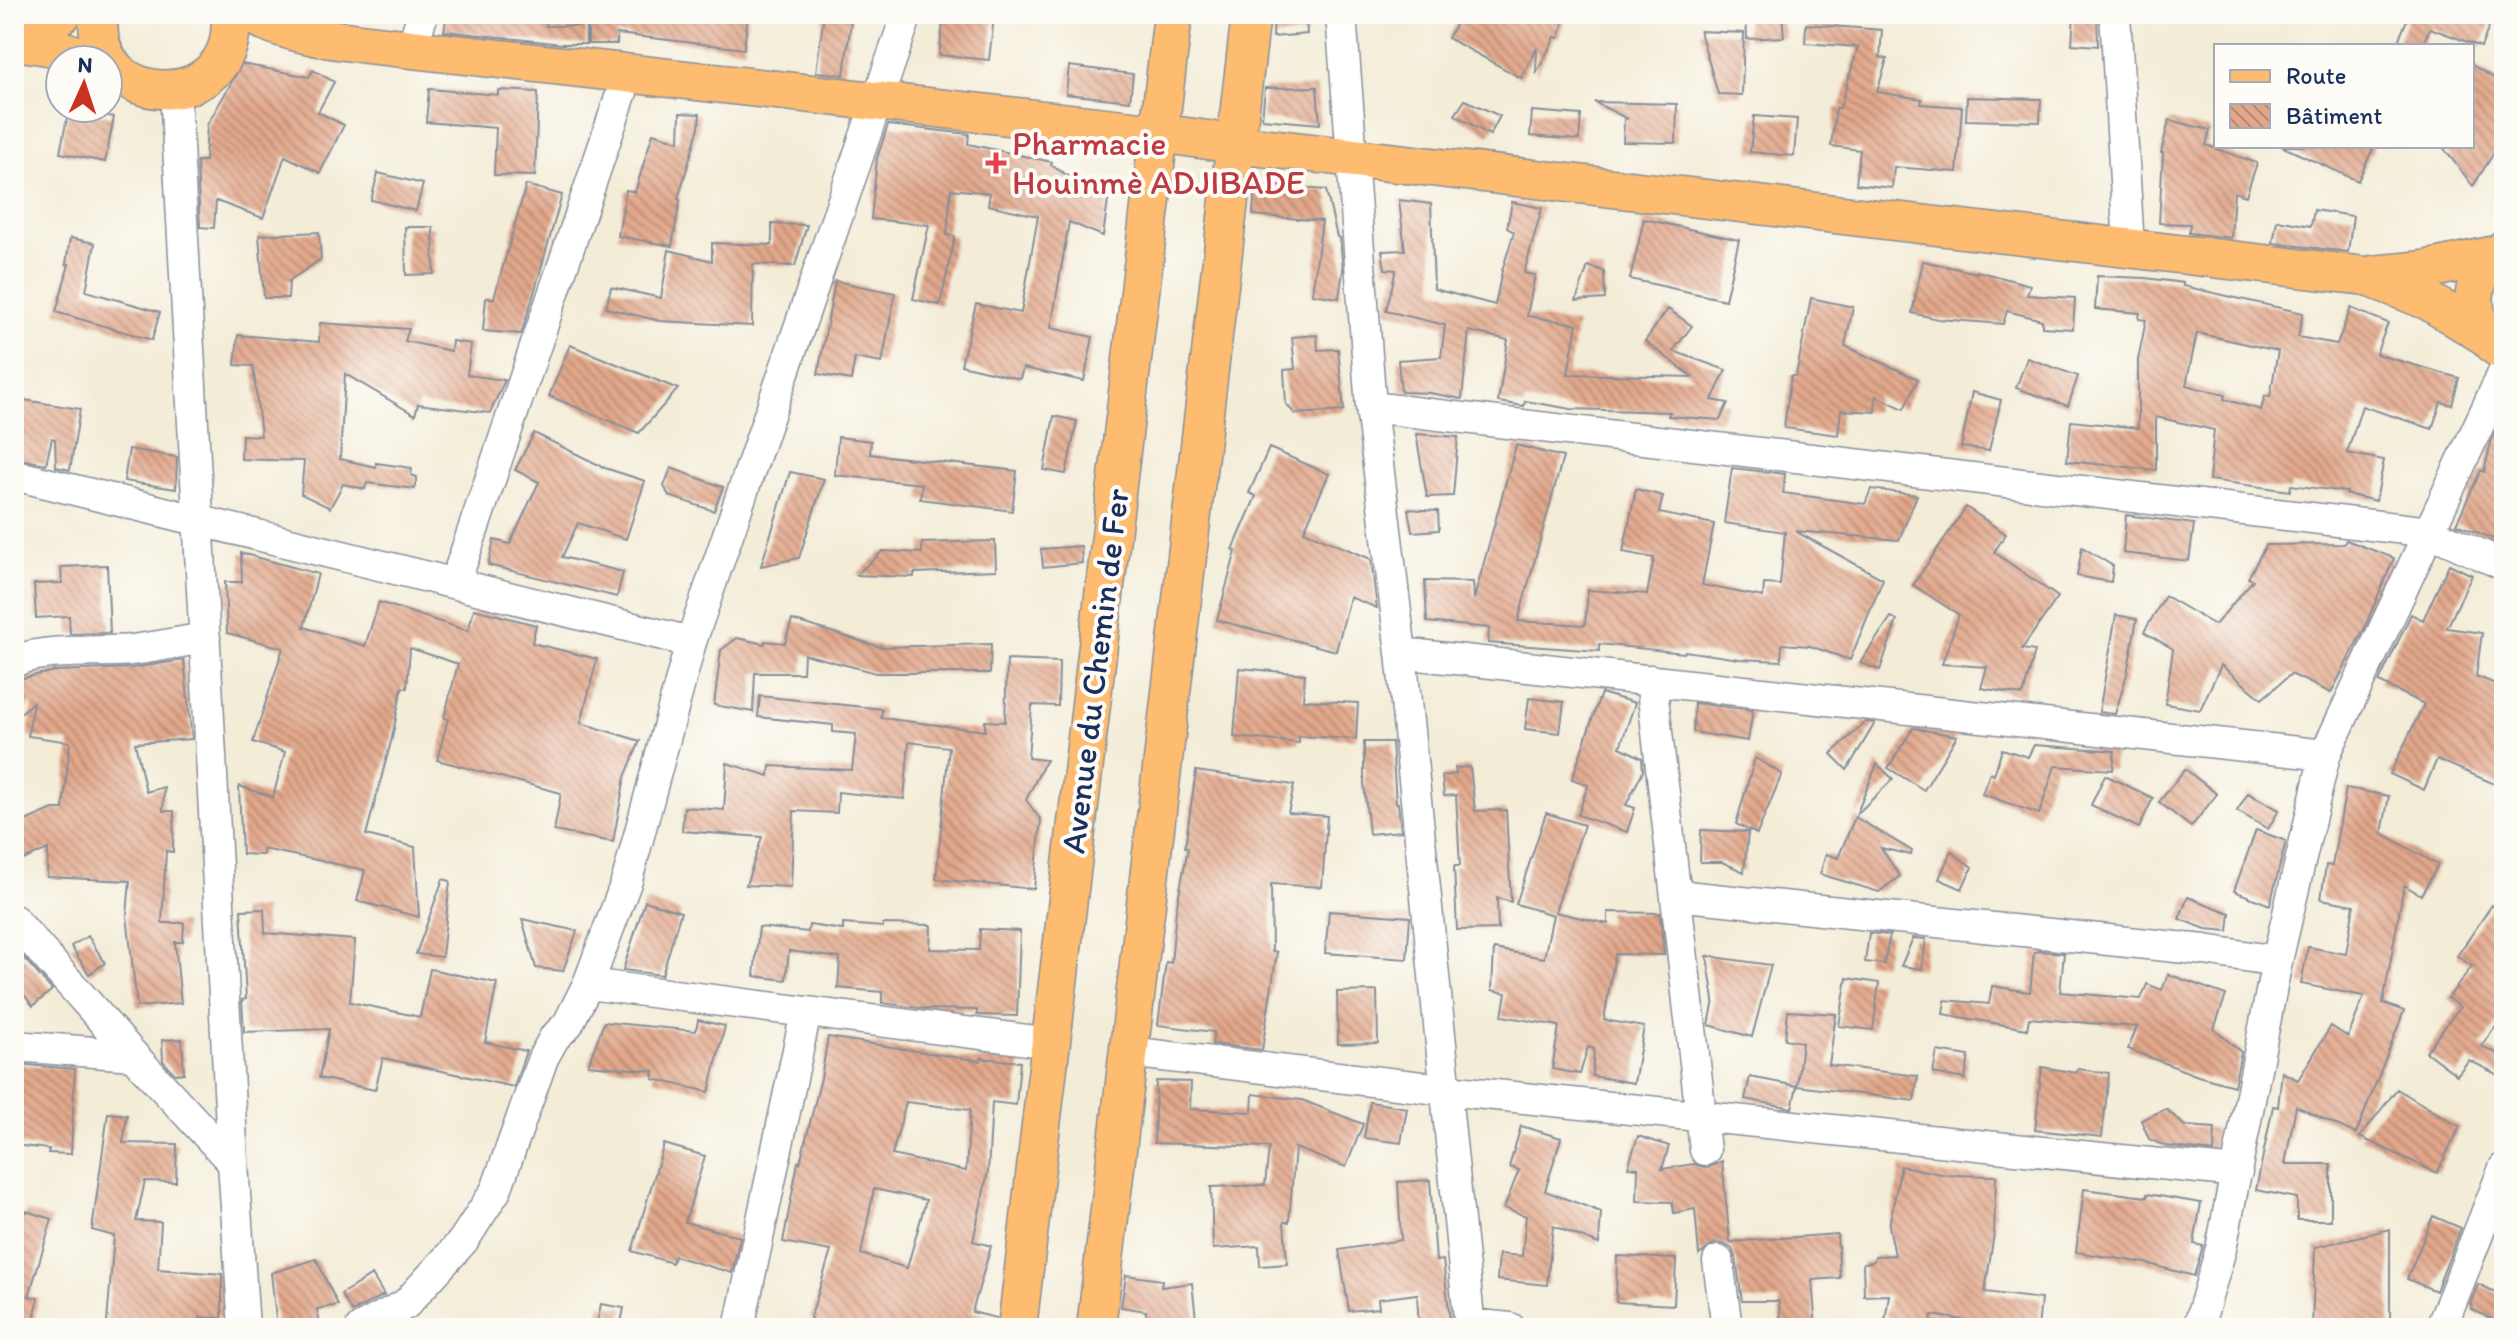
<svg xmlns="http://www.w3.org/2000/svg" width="2518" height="1342" font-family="Itim,sans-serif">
<defs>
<pattern id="building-back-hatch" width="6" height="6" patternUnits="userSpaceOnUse" patternTransform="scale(2)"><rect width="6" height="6" fill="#e2a78a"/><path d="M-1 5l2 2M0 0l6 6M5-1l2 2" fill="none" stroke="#b68874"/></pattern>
</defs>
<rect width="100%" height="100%" fill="#fdfcf7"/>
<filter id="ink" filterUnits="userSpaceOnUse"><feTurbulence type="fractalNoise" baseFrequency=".0125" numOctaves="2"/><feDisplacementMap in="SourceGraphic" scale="16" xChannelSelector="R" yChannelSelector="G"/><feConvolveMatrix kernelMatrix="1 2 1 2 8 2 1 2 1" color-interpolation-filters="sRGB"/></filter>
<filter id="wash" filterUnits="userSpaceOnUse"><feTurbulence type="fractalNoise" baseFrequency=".006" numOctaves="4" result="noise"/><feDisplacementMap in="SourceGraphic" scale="32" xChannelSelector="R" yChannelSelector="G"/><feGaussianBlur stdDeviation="1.8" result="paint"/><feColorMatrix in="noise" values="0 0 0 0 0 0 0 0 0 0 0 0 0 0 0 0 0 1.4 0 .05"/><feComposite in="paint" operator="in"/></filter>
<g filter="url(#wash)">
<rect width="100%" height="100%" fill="#f3ecd7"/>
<g id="blocks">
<path fill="url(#building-back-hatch)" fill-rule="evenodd" d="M447 14H548L546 26H586V44H562L444 31Z
M588 14H748L744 49 617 34V44H588Z
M824 14H852L844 75 816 72Z
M944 14 994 16 989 60 939 55Z
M1274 14H1292L1306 19 1307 34 1273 37Z
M1461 14H1566L1559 38 1555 37 1536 74 1537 48 1521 78 1448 38Z
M1746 14H1782L1784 37 1747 39Z
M2074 14H2097L2098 46 2072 44Z
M2397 14H2494L2481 47 2430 28 2422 46H2396L2407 20Z
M1806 24 1882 30 1880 57 1887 59 1877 92 1922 99 1921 104 1962 107 1957 172 1894 167 1892 188 1856 184 1860 150 1831 146 1836 108H1840L1858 47 1805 43Z
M1700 31 1744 33 1742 95 1718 94Z
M242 64 309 77 313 70 334 82 318 112 344 125 320 173 285 156 263 218 216 201 214 228 200 227 197 161H205L207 125Z
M2472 65 2504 84V137L2473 186 2442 146H2472Z
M1069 66 1133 74 1130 101 1066 94Z
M1317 87 1320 124 1262 119 1265 88Z
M429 89 498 95V90L538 92 535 176 494 175 496 128 426 122Z
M1967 97 2041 99 2040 122 1966 120Z
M1465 100 1500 116 1490 135 1455 115Z
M1594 102 1677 104 1676 143 1623 142 1624 118 1628 119Z
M69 108 114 117 105 162 60 153Z
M1532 111 1581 115 1579 140 1530 136Z
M680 113 700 114 699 127 678 199 680 200 672 246 618 236 626 190 635 192 653 133 679 141Z
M1754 116 1797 119 1794 156 1750 152Z
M2169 120 2210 130 2206 145 2257 163 2246 196 2234 192 2231 238 2189 233 2190 224 2159 223 2163 153H2161Z
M888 125 969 134 968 144 1052 162 1051 165 1108 201 1103 236 1069 222 1051 328 1093 337 1084 381 1023 368 1020 379 961 365 976 304 1021 313 1038 216 988 205 990 193 951 189 947 235 955 236 940 305 913 299 929 225 871 219 877 158Z
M2281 146H2374L2358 181Z
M378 173 423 184 416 211 371 200Z
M1255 184 1326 190 1337 237 1340 238 1343 270 1339 298 1312 294 1322 221 1253 215Z
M526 185 562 195 532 300 521 334 483 331 486 298H494Z
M1399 200 1431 204 1434 289 1495 305 1502 271 1514 232 1507 228 1512 202 1542 208 1524 273 1535 275 1527 316 1577 324 1568 374 1693 377 1645 341 1668 309 1692 326 1673 351 1726 370 1712 400 1728 403 1720 420 1668 416 1670 412 1571 409 1525 401 1524 406 1498 402 1508 340 1469 331 1462 399 1430 393 1401 392 1398 360 1441 357 1445 325 1386 311 1396 270 1385 269 1382 251 1405 250Z
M2314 210 2353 216 2348 252 2273 243 2277 220 2311 226Z
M1644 219 1739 240 1725 300 1630 279Z
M772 224 807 225 795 266 753 264 752 326 660 321 606 308 611 287 661 298 669 250 712 261V243L772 245Z
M405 227H433L434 274 406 275Z
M319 232 321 259 289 281 288 298H264L259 235Z
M70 238 95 243 86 291 160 312 152 340 56 312 69 264H66Z
M1923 261 1977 273V271L2030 285 2027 295 2075 298 2073 329 2042 327V320L2007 311 2003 324 1938 319 1912 313Z
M1588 266 1604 271 1605 299 1576 301Z
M2097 276 2145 278 2183 283V286L2303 313 2298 337 2337 344 2351 308 2388 323 2376 354 2459 378 2452 405 2441 402 2432 429 2362 406 2347 453 2384 460 2376 501 2346 494 2347 492 2291 485 2290 491 2209 480 2214 430 2156 417V470L2067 461 2071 421 2138 428V360L2146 320 2139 319 2140 313 2095 309ZM2197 333 2278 351 2270 397 2265 396 2261 410 2224 399 2225 395 2186 385Z
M835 281 895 293 882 363 855 358 851 380 818 374Z
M1811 298 1853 307 1845 346 1918 379 1904 409 1876 396 1875 412 1841 410 1838 435 1784 428 1791 376H1796Z
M320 323 409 329 405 341 451 351 452 341 471 344 467 375 505 380 490 413 418 404 415 415 345 374 340 459 376 467V463L412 468 411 475 417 477 415 489 367 483 365 489 343 484 330 508 301 494 304 461 241 459 242 435 261 436 253 366 235 365 238 335 319 342Z
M1317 335 1318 350 1338 349 1344 411 1295 414 1286 404 1284 370 1295 369 1292 337Z
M570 345 678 389 639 433 549 396Z
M2027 358 2078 376 2068 406 2016 388Z
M1972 392 2001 400 1989 451 1961 447Z
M24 400 80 409 70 470 56 467 55 439 52 438 46 464 14 458Z
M1054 416 1077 421 1066 474 1044 470Z
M2502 418 2504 485 2495 509 2504 513V543L2456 524 2481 470 2484 472 2491 442Z
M534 433 605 468 645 481 626 539 578 523 562 557 623 572 617 597 488 565 494 540 510 544 539 482 515 470Z
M1416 434 1458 437 1453 496 1427 497Z
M838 437 871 441 870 454 1017 471 1012 511 920 499 922 484 835 475Z
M1516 445 1563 457 1518 621 1585 625 1588 590 1647 594 1654 558 1623 552 1636 489 1663 496 1659 513 1714 524 1702 585 1763 597 1764 584 1780 585 1785 532 1724 523 1732 468 1785 474 1783 493 1865 504 1871 489 1917 495 1899 540 1795 531 1883 579 1850 660 1810 646 1782 644 1781 661 1739 659 1685 651 1684 653 1599 644V651L1488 643 1489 628 1427 622 1425 581 1473 582 1474 599Z
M1269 448 1329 474 1304 531 1371 559 1377 608 1350 597 1336 651 1217 620 1236 551 1233 550 1256 496 1249 493Z
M129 449 177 457 176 489 124 481Z
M671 468 723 487 714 511 669 496 664 486Z
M790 472 824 479 799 558 761 566Z
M1966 507 2006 534 1994 552 2058 597 2022 649 2035 651 2023 695 1981 688 1987 667 1942 664 1959 615 1913 585Z
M1408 509 1438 511 1439 530 1412 532Z
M2126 515 2194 524 2189 561 2123 553Z
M2346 540 2394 558 2364 629 2331 693 2291 674 2262 699 2221 665 2200 710 2165 704 2173 649 2144 632 2165 596 2215 625 2253 580 2248 578 2266 545 2344 544Z
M995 541 996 570 914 573V577L856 575 883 551 922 553V543Z
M1081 546 1082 563 1043 567 1041 549Z
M2082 547 2113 566 2111 582 2077 576Z
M241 553 318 574 304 627 365 646 379 602 468 631 474 609 536 625 532 643 597 659 581 723 640 741 625 777 613 842 554 831 561 793 437 760 448 719 444 718 458 664 410 648 407 688 402 687 392 738 366 835 415 847 419 917 357 901 365 870 263 849V855L242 854 239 786 273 797 285 752 253 742 283 648 227 633 225 582H242Z
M2449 564 2472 575 2447 628 2482 633 2476 676 2498 685 2495 693 2504 700V788L2437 759 2424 790 2390 774 2424 704 2379 682 2411 614 2423 620Z
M107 565 110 633 70 634 69 616 36 618 34 584 62 583 61 567Z
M2116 615 2137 619 2127 674 2115 714 2099 712Z
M1891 617 1897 620 1880 670 1860 663Z
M792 620 880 647 991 644 990 673H876L804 654 803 673H755L753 712 714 705 721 650 737 638 765 644V641L785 643Z
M184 660 192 739 135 743 146 792 164 787 163 811H174L173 852 166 851 162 923H184L183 942H175L181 1003 137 1007 127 915 130 881 47 877 48 849 14 864V826L53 809H63L70 742 28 736 33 702 14 719V680L55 671 132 668Z
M1007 660 1059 662 1058 706 1032 705 1028 758 1046 760 1026 800 1041 820 1034 889 936 879 949 747 909 742 904 799 838 792 837 813 794 811 791 887 746 885 762 837 682 831 684 807 724 810 727 763 769 776 770 766 852 770 856 734 833 732V725L758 717 760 696 882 709 881 718 985 731V721L1005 722Z
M1239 668 1305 674 1303 700 1358 703 1356 739 1299 736V743L1234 737Z
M1601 693 1635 703 1620 747 1642 758 1643 771 1626 805 1635 808 1627 832 1578 815 1588 785 1572 779Z
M1529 698 1564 702 1560 733 1525 729Z
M1694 703 1753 710 1748 741 1693 732Z
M1865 722 1875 723 1847 770 1831 754Z
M1913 728 1957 736 1924 790 1888 768Z
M1364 742H1392L1396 803H1398L1401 831 1369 834 1364 784Z
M2034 745 2115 751 2113 770 2055 766 2039 814 1982 794 1990 773 1994 775 2002 749 2028 757Z
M1755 758 1782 774 1757 834 1736 824Z
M1877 764 1893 779 1856 815Z
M1470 767 1475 811 1506 810 1511 902 1497 898 1498 929 1457 930 1454 866H1460L1456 795 1444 796 1442 776 1456 774 1455 768Z
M2185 769 2217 794 2191 827 2159 802Z
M1196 771 1294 785 1288 813 1327 816 1322 887 1271 884 1272 951 1277 952 1262 1050 1212 1044 1214 1032 1158 1025 1166 962 1171 963 1176 910 1188 848 1185 847Z
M2105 775 2153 798 2139 828 2091 805Z
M2346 788 2389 796 2382 833 2438 865 2421 895 2404 885 2383 1003 2404 1011 2356 1134 2296 1106 2285 1164H2331V1220H2297V1198L2256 1190 2273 1106 2278 1107 2282 1072 2298 1080 2331 1026 2348 1037 2364 996 2301 984 2308 947 2346 954 2354 905 2321 899 2326 865 2332 866Z
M2248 793 2279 810 2268 829 2237 811Z
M1546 813 1584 825 1555 912 1608 924V912L1660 913 1664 955 1615 954 1604 1020 1644 1027 1634 1083 1592 1076 1594 1049 1588 1047 1580 1074 1552 1069 1559 1026 1502 1016 1506 993 1492 990 1494 949 1544 958 1553 915 1516 904Z
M1855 817 1912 851 1911 855 1881 848 1900 876 1879 892 1820 874 1826 854 1838 858Z
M1701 830 1748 832 1744 872 1722 862H1700Z
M2256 830 2286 841 2270 905 2234 891Z
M1951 851 1972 867 1962 889 1939 879Z
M443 879 450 881 442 957 416 954Z
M2188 897 2230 913 2228 931 2206 929 2179 919Z
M645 901 681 912 662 975 623 970Z
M2492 905 2504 914V1016L2481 1046 2504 1057V1078L2469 1060 2457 1075 2426 1052 2460 1007 2448 998 2472 966 2457 956Z
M264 909 265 933 355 940 350 1002 420 1017 430 969 497 983 485 1042 526 1051 514 1087 383 1058 375 1090 319 1078 329 1029 244 1032 242 1000 246 999 241 910Z
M1329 911 1410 917 1407 959 1325 953Z
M522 919 577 931 563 971 536 968Z
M843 924 883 927V924L931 925 930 949 979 950 980 929 1020 931 1017 1016 977 1015V1010L926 1009 882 1003V992L838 988 840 958 789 951 786 980 754 976 759 927 808 932 809 925 843 930Z
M1869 933 1890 935 1884 964 1865 962Z
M88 936 105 963 89 974 71 946Z
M1913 938 1926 939 1922 969 1901 966Z
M2039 951 2064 953 2060 992 2141 999 2147 984 2162 990 2168 974 2226 995 2214 1029 2241 1052 2234 1086 2198 1076 2128 1049 2137 1027 2029 1018 2027 1029 1943 1014 1945 1000 1989 1004 1992 986 2030 992 2034 952Z
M1707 956 1771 965 1752 1037 1709 1025 1714 1000Z
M23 957 52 990 33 1006 14 982V965Z
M1847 978 1879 983 1873 1030 1839 1026Z
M1377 991 1378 1043 1338 1044 1337 992Z
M1788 1011 1836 1014 1829 1065 1918 1076 1914 1101 1797 1086 1802 1042 1785 1039Z
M698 1020 725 1026 709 1092 653 1079 654 1071 588 1065 604 1022 696 1031Z
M828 1037 980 1061 981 1058 1020 1062 1016 1105 992 1102 988 1172 973 1241 991 1246 972 1312 996 1318 995 1328H827L828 1325 810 1319 831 1251 783 1242 798 1162 800 1163 821 1078ZM906 1102 970 1110 966 1171 892 1155ZM874 1189 926 1200 907 1268 861 1254Z
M182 1039 184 1073 175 1074 163 1061 162 1040Z
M1937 1051 1969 1056 1965 1079 1933 1073Z
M15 1064 75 1069 71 1154 48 1153 49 1149 14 1145Z
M2042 1067 2076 1073 2078 1069 2109 1073 2102 1137 2035 1130Z
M1750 1077 1797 1086 1792 1108 1745 1099Z
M1156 1081 1191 1082 1190 1109 1252 1112 1253 1094 1302 1100 1363 1124 1346 1167 1295 1148 1289 1222H1284L1287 1264 1260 1266 1259 1246 1213 1249 1211 1187 1265 1185 1269 1147 1154 1143Z
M2397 1089 2460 1127 2437 1173 2360 1137Z
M1370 1102 1407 1108 1401 1143 1364 1138Z
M2166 1109 2185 1126 2215 1128 2214 1152 2165 1146 2149 1139 2141 1120Z
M108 1113 127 1115 123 1143 177 1144 176 1182 145 1181 136 1221 161 1222 158 1269 222 1274V1318L200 1317V1328L107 1323 114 1236 92 1230Z
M1521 1126 1561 1138 1545 1191 1601 1212 1599 1244 1553 1226 1547 1285 1497 1280 1499 1254 1522 1256 1526 1216 1504 1208 1519 1170 1509 1167Z
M1638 1136 1669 1146 1662 1169 1694 1164 1708 1168 1722 1161 1730 1242 1837 1234 1840 1278 1812 1280 1816 1328H1781L1779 1301H1742L1736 1259 1732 1249 1724 1244 1715 1243 1699 1255 1695 1209 1674 1213 1672 1202 1637 1201 1638 1168 1628 1167Z
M664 1144 705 1156 685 1222 740 1237 732 1273 674 1256 672 1263 632 1251Z
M1901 1166 1947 1175 1996 1176 1994 1234 1985 1292 2041 1299 2038 1328H2013L1932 1315 1930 1328 1885 1321 1889 1295 1864 1296 1863 1263 1873 1262 1875 1256 1895 1255 1889 1226Z
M1430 1180 1436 1261 1443 1260 1451 1328H1419L1417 1294 1378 1299 1379 1308 1349 1311 1339 1250 1401 1240 1398 1182Z
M2084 1189 2147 1197V1194L2201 1203 2194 1244 2203 1246 2194 1276 2145 1263 2076 1252Z
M26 1211 52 1219 29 1296 38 1298 33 1328H14V1239L18 1240Z
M2433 1216 2461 1228 2436 1291 2407 1279Z
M2390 1229V1328H2312L2315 1247Z
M1617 1256 1676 1259 1674 1305 1616 1302Z
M316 1259 338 1305 317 1309 320 1325 309 1328H277L271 1273Z
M372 1275 384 1295 352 1312 341 1294Z
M1126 1275 1162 1280 1161 1287 1192 1283 1197 1328H1147L1146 1311 1121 1307Z
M2478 1284 2504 1296V1309L2498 1322 2471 1309 2472 1305 2470 1304Z
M601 1304 624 1308 620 1328H596Z"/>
</g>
</g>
<g filter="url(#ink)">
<use href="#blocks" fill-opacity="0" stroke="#878e9a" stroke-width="2"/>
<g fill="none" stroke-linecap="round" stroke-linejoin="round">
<defs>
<path id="minor" d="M1341 14 1371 407 1401 653 1470 1328
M2115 14 2129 247
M411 49 423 14
M175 90 233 1163 244 1328
M1371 407 2430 532 2504 565
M14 475 691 642
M455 583 628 74
M1401 653 2325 755
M14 662C38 648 100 653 131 650 156 647 180 642 205 638
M1651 680 1705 1150
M1676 895 2205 950 2277 961
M14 920 133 1055 233 1163
M588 984 1051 1043
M14 1046 133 1055
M1129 1052 1447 1090 2237 1172
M1718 1261 1727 1328
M1470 1324 1510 1328
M361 1328 406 1304 463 1241 496 1190 543 1058 554 1038 568 1024 588 984 627 880 691 642 907 14
M739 1328 806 1012
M2198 1328 2221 1249 2277 961 2325 755 2504 371
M2441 1328 2504 1168"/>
<path id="major" d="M99 14C87 113 241 116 230 14
M252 14C290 39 366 43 411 49L1159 133 1235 144 2366 276 2429 301 2484 335
M14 31 62 14
M14 41 48 46 93 60
M2504 250C2464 274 2465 327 2504 352
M2373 275 2424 270 2495 255
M1017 1328 1173 14
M1096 1328 1251 14"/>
</defs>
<use href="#minor" stroke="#878e9a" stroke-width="33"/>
<use href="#major" stroke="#878e9a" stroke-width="41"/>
<use href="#minor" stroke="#fff" stroke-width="30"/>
<use href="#major" stroke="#fdbc70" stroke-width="38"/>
</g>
</g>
<path fill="#e0444e" stroke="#fdfcf7" stroke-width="3" d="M992 151h8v8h8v8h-8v8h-8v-8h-8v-8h8z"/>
<g text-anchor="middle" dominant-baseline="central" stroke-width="8" stroke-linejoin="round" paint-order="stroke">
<g font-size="34" fill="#be3a42" stroke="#fdfcf7" text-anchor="start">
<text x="1012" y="143">Pharmacie<tspan x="1012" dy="39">Houinmè ADJIBADE</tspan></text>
</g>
<g font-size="34" fill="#1b2f5e" stroke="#fdfcf7">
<text transform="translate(1095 671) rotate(-83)">Avenue du Chemin de Fer</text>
</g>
</g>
<rect width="2518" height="1342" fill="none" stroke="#fdfcf7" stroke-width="48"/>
<rect x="2214" y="44" width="260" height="104" fill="#fdfcf7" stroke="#a3aaba" stroke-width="2"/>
<rect x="2230" y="70" width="40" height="12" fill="#fdbc70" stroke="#a3aaba" stroke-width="2"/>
<text x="2286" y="84" font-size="24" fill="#1b2f5e">Route</text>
<rect x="2230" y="104" width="40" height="24" fill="url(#building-back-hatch)" stroke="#a3aaba" stroke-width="2"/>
<text x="2286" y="124" font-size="24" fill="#1b2f5e">Bâtiment</text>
<g transform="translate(84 84) rotate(3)"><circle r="38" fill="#fdfcf7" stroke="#a3aaba" stroke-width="2"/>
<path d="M0-6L14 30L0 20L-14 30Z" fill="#c8321e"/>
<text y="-12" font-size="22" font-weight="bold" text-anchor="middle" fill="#1b2f5e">N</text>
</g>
</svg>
